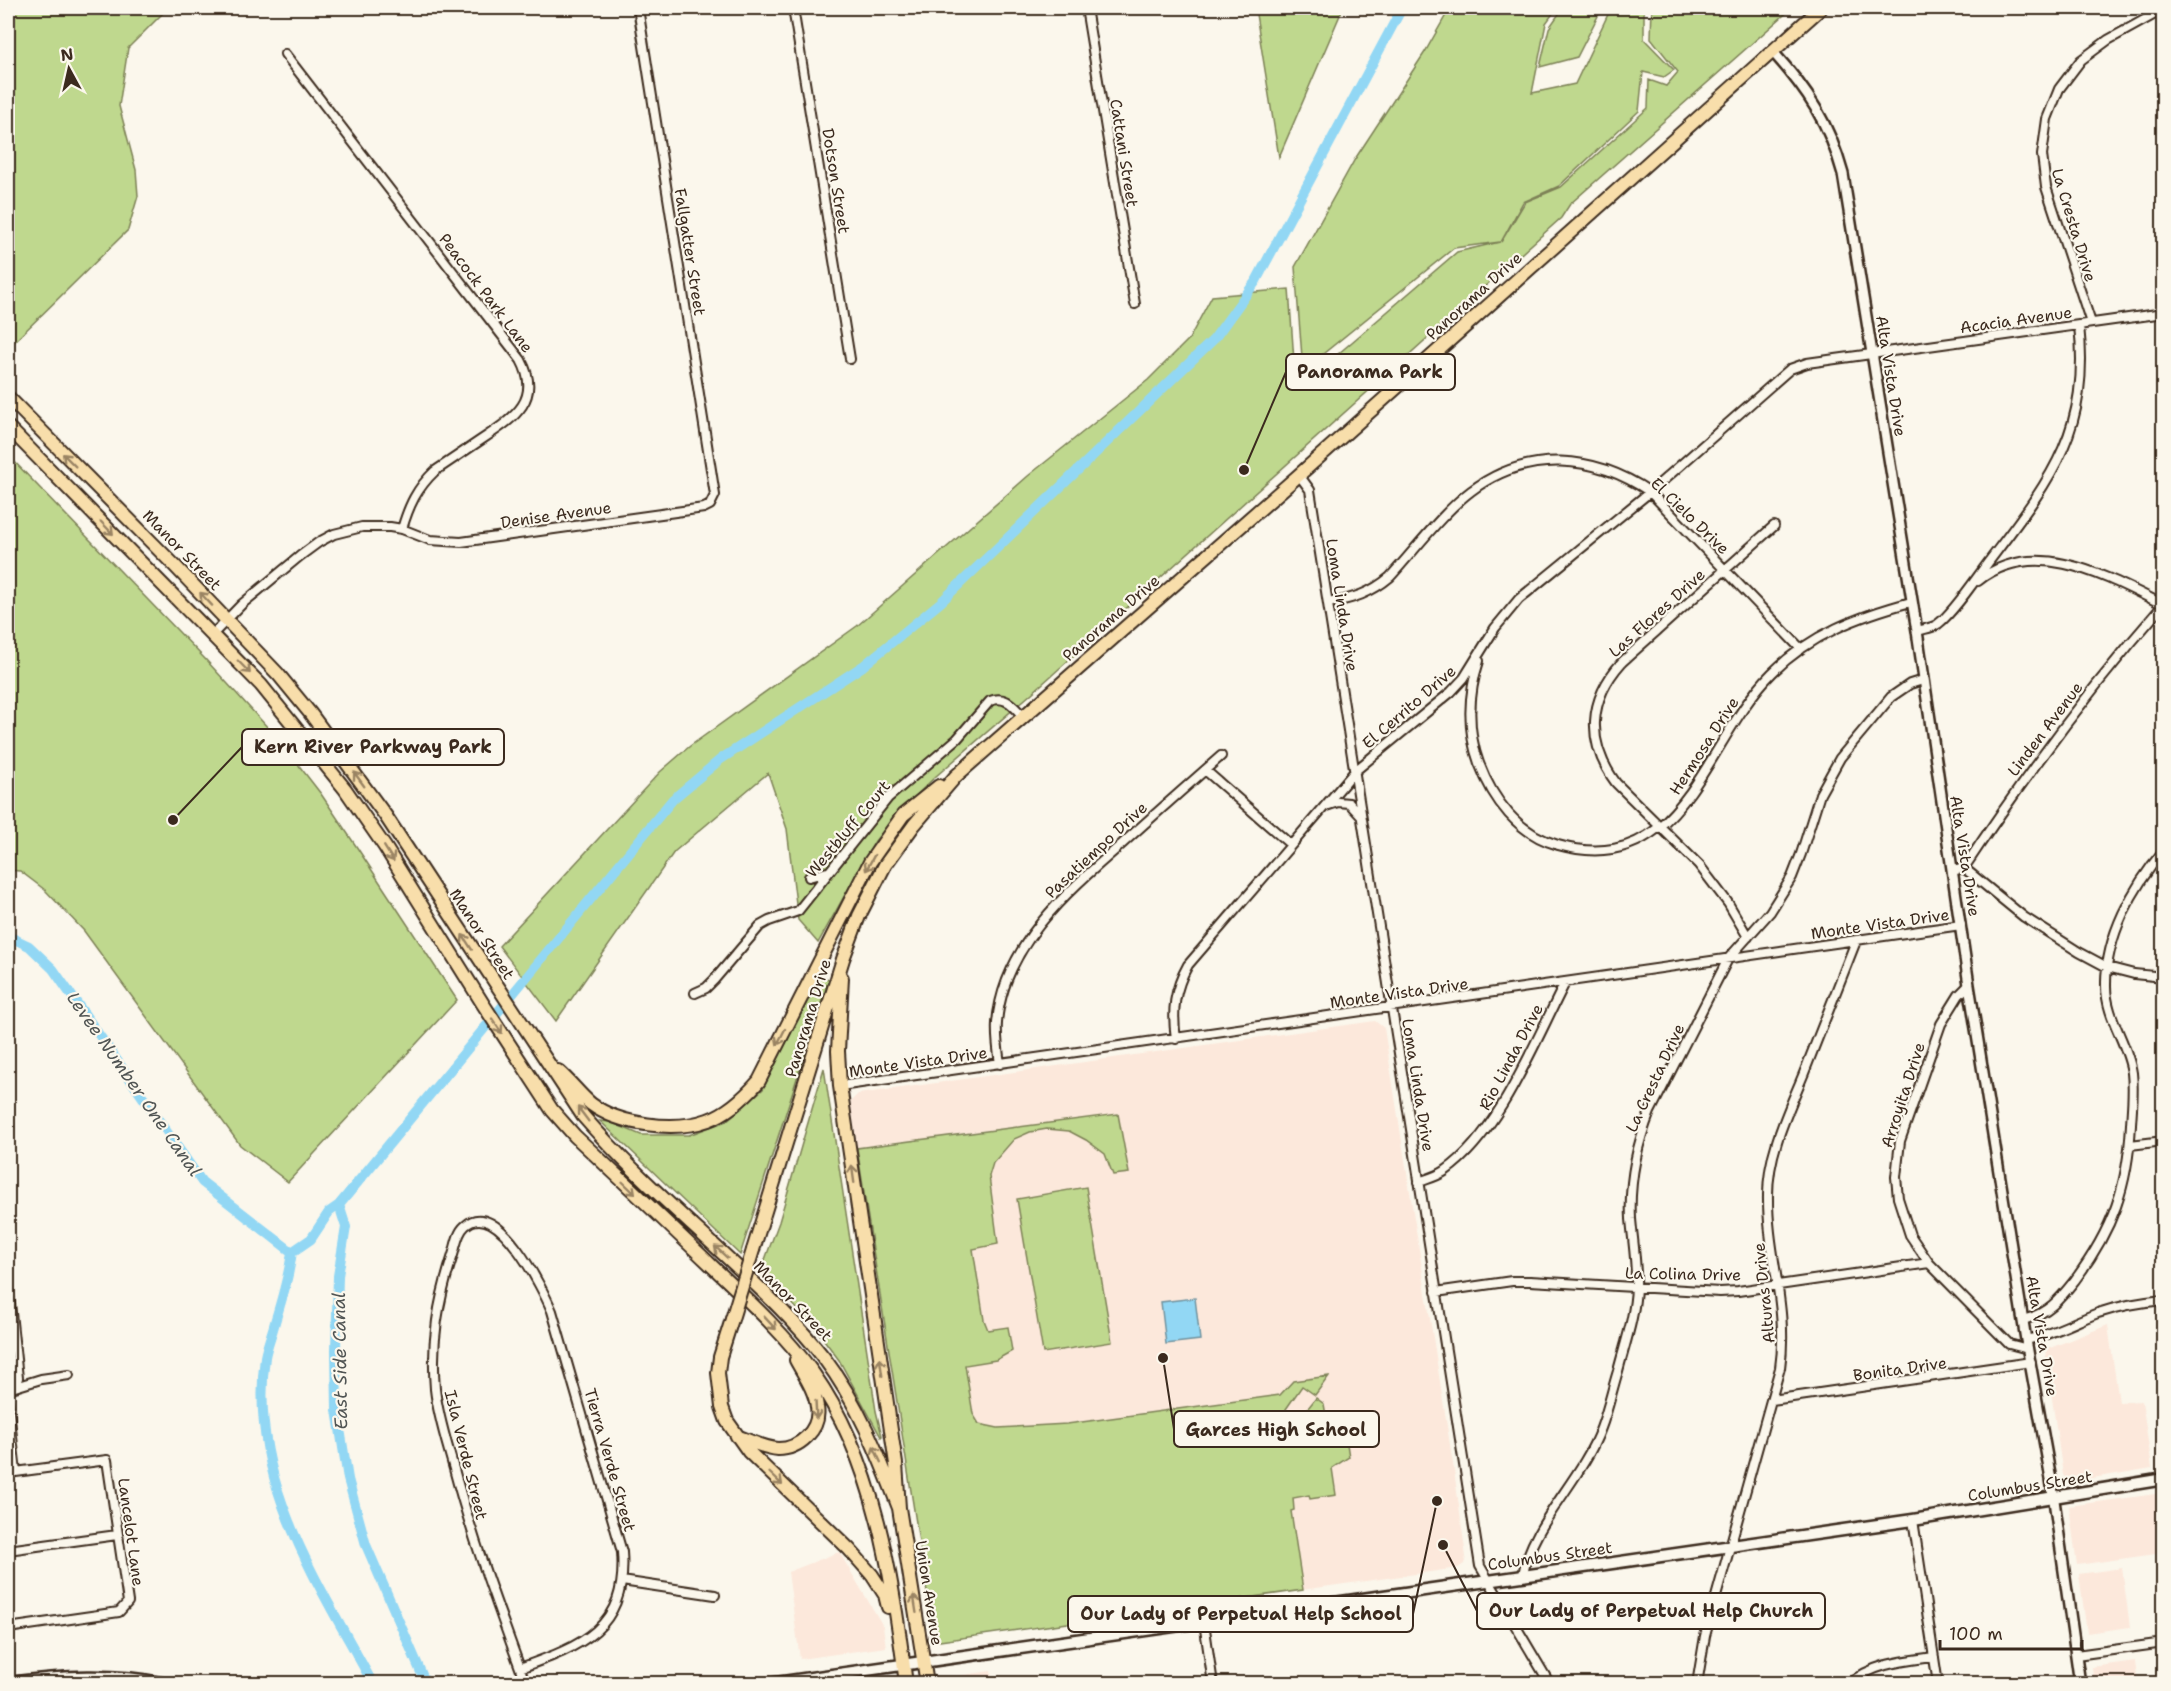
<svg xmlns="http://www.w3.org/2000/svg" width="2171" height="1691" font-family="'Shantell Sans',sans-serif">
<rect width="100%" height="100%" fill="#fbf7ec"/>
<filter id="ink" filterUnits="userSpaceOnUse"><feTurbulence type="fractalNoise" baseFrequency=".0167" numOctaves="2"/><feDisplacementMap in="SourceGraphic" scale="12" xChannelSelector="R" yChannelSelector="G"/><feConvolveMatrix kernelMatrix="1 2 1 2 8 2 1 2 1" color-interpolation-filters="sRGB"/></filter>
<g filter="url(#ink)">
<path fill="#fce8db" d="M1375 1021 1384 1028 1454 1470 1466 1557 1464 1564 1458 1568 940 1641 934 1637 850 1102 858 1094Z
M2108 1325 2119 1402 2142 1401 2152 1468 2069 1482 2063 1475 2045 1350Z
M2163 1493V1553L2077 1565 2069 1506Z
M839 1552 883 1626 886 1647 800 1659 788 1572Z
M2122 1568 2130 1627 2087 1633 2079 1574Z
M2135 1661 2138 1683H2094L2092 1667Z
M991 1671 993 1683H943L950 1677Z"/>
<path fill="#bfd88e" stroke="#7d8156" stroke-width="1.5" d="M8 8H168L128 48 119 106 136 170 138 196 128 230 8 348Z
M1255 8H1343L1279 157Z
M1450 8H1557L1546 23 1532 93 1575 84 1611 8H1644V39L1674 70 1664 77 1643 72 1639 111 1559 186 1523 202 1501 242 1525 202 1561 187 1648 108 1649 80 1666 86 1678 72 1651 38 1652 8H1792L1570 204 1561 218 1031 694 935 777 896 815 875 841 818 943 798 920 787 829 768 773 674 852 556 1021 499 946 660 772 690 746 857 626 1028 476 1148 380 1189 339 1212 296 1289 289 1296 390 1457 252 1500 242 1454 248 1303 370 1295 267 1355 159 1425 52Z
M1563 8H1602L1577 57 1540 67 1549 28Z
M8 455 206 660 280 741 321 794 356 846 457 1000 288 1182 240 1145 84 931 45 890 20 871 8 870Z
M819 976 829 979 740 1255 600 1121 610 1122 641 1135H689L726 1121 763 1089Z
M824 1068 876 1411 882 1436 881 1437 839 1360 810 1321 760 1273 779 1222Z
M1118 1114 1129 1173 1113 1175 1105 1154 1086 1140 1069 1131 1047 1129 1030 1132 1014 1139 993 1163 989 1176 998 1244 973 1249 984 1320 988 1330 1008 1327 1012 1351 996 1360 965 1365 973 1414 979 1424 998 1428 1067 1424 1280 1395 1293 1381 1329 1376 1315 1395 1302 1386 1286 1409 1290 1431 1306 1429 1304 1413 1316 1398 1324 1404 1329 1433 1345 1431 1349 1457 1332 1468 1336 1495 1310 1499 1309 1495 1293 1498 1294 1510 1291 1511 1303 1590 940 1641 934 1637 857 1148Z
M1086 1187 1112 1342 1043 1353 1017 1199Z"/>
<path fill="#92d7f4" stroke="#6f929e" stroke-width="1.5" d="M1195 1298 1200 1340 1166 1344 1161 1302Z"/>
<g fill="none" stroke-linecap="round" stroke-linejoin="round">
<path stroke="#92d7f4" stroke-width="10" d="M8 936 29 946 53 969 202 1182 292 1252
M339 1205 346 1227 338 1276 336 1350 337 1410 348 1479 366 1545 426 1684
M292 1252 311 1239 329 1212 339 1205 673 799 721 759 863 666 941 602 1214 339 1256 281 1402 8
M292 1252C289 1276 282 1299 275 1322 272 1334 267 1346 265 1357 248 1481 317 1580 373 1684"/>
<defs>
<path id="minor" d="M793 8 850 359
M1086 8 1135 304
M285 54 521 360C543 401 512 419 481 440 466 450 450 461 435 471 417 488 409 505 402 529
M2091 323 2046 187 2042 155 2047 119 2059 89 2081 60 2108 40 2164 9
M1299 475 1310 490 1480 1566 1550 1684
M1978 581C2036 535 2109 578 2164 605
M1328 603C1353 599 1371 593 1390 577 1414 551 1443 512 1471 491 1527 449 1594 454 1650 492L1801 649
M1917 631C1923 629 1933 628 1938 624 1953 613 1975 580 1987 564 2048 483 2091 433 2079 325
M212 635 242 604 300 556 319 542 334 534 362 527H390L402 529 430 540 461 542 704 508 710 505 715 495 638 8
M1479 661C1468 694 1467 731 1479 763 1493 800 1518 834 1558 845 1683 880 1704 741 1772 673 1811 634 1859 616 1911 602
M1205 770 1291 845
M1326 806 1338 802 1349 803 1361 816
M1964 868 2024 917 2079 952 2107 967 2134 974 2164 977
M1953 871 1964 868C2025 776 2091 687 2164 604
M809 877 827 872
M1748 937 1728 903 1699 865 1616 783C1586 742 1588 700 1622 662L1774 526
M1969 985 1959 995 1941 1024 1900 1141 1896 1177 1898 1198 1910 1235 1929 1263 2009 1344 2028 1349
M695 993 706 988 714 980 760 926 769 921 798 911 888 798 957 739 990 701C1006 695 1013 706 1023 716
M1176 1039C1172 1011 1174 990 1188 965L1355 771 1451 692 1464 678 1495 628 1519 599 1650 492 1790 369 1807 363 2164 313
M1000 1064C998 1050 996 1037 997 1023 1003 946 1068 891 1122 844 1155 814 1188 785 1221 756
M840 1086 1961 925
M2130 1145 2164 1141
M1419 1182C1427 1179 1438 1176 1445 1171 1499 1134 1535 1041 1565 983
M8 1285 18 1378 15 1385 8 1388
M1436 1292 1512 1281H1530L1720 1292 1738 1291 1929 1263
M2023 1320C2048 1314 2060 1299 2075 1280 2113 1229 2128 1186 2131 1124 2132 1107 2134 1090 2132 1073 2128 1043 2106 1018 2106 986 2105 937 2133 887 2164 850
M2026 1340C2051 1335 2074 1322 2098 1313 2119 1306 2141 1302 2164 1300
M15 1387 41 1379 69 1375
M1772 1400 2031 1362
M8 1402 16 1472
M8 1473 107 1460 128 1602 119 1612 8 1628
M1913 1520 1938 1684
M8 1550 117 1535
M1523 1575C1531 1524 1582 1480 1601 1428 1608 1410 1612 1390 1618 1371 1625 1344 1635 1316 1636 1287 1637 1264 1633 1242 1631 1219 1629 1181 1636 1147 1650 1112L1728 959 1770 912 1792 877 1801 854 1820 794 1840 758 1891 697 1910 684 1923 680
M622 1581 715 1595
M1204 1622 1213 1684
M2076 1655 2164 1643
M520 1668C581 1646 628 1629 622 1552L552 1311C543 1290 497 1195 465 1226 457 1233 456 1246 453 1255 438 1301 431 1341 435 1389 438 1417 447 1443 454 1469 472 1537 496 1602 520 1668L525 1684
M1697 1684 1705 1636 1780 1368C1789 1308 1767 1254 1768 1195 1768 1152 1788 1112 1804 1073 1821 1029 1839 985 1856 941
M1849 1684C1873 1663 1904 1661 1934 1657"/>
<path id="tertiary" d="M1773 52C1808 91 1829 123 1843 174L1917 631 1969 985 2026 1340 2051 1479 2080 1684"/>
<path id="secondary" d="M8 1683C61 1676 114 1673 167 1684
M769 1684 1913 1520 2164 1479"/>
<path id="primary" d="M8 397 174 565 278 674 310 713 385 815 583 1116C629 1169 682 1215 733 1263 765 1293 797 1323 824 1358 858 1403 879 1456 899 1508
M8 427 261 685 345 789 385 847 483 1004 552 1110 575 1136C621 1179 667 1223 713 1267 748 1300 785 1334 813 1373 875 1460 893 1579 906 1684
M842 978 838 1051 840 1086 896 1464 899 1508 927 1684
M558 1071C570 1081 579 1094 591 1104 619 1125 675 1132 708 1120 728 1113 745 1097 759 1081L870 862 903 815 939 786
M753 1250 843 959 859 916 885 865 914 825 956 776 1299 475 1821 8
M732 1319 720 1357 718 1373 722 1407 727 1421 749 1452 849 1549 872 1575 885 1595 888 1607
M737 1436C750 1441 764 1448 778 1449 799 1449 821 1430 817 1407 815 1390 804 1375 796 1360"/>
</defs>
<use href="#minor" stroke="#3b2a1e" stroke-width="12"/>
<use href="#tertiary" stroke="#3b2a1e" stroke-width="14"/>
<use href="#secondary" stroke="#3b2a1e" stroke-width="15"/>
<use href="#primary" stroke="#3b2a1e" stroke-width="16"/>
<use href="#minor" stroke="#fbf7ec" stroke-width="8"/>
<use href="#tertiary" stroke="#fbf7ec" stroke-width="9"/>
<use href="#secondary" stroke="#fbf7ec" stroke-width="10"/>
<use href="#primary" stroke="#f8deab" stroke-width="12"/>
<defs>
<path id="primary-bridge" d="M732 1319 753 1250"/>
</defs>
<use href="#primary-bridge" stroke="#3b2a1e" stroke-width="16" stroke-linecap="butt"/>
<use href="#primary-bridge" stroke="#f8deab" stroke-width="12"/>
</g>
<defs><path id="oneway-shaft" d="M-6 0H5M1.5-3L5.5 0L1.5 3" fill="none" stroke-width="1.6" stroke-linecap="round" stroke-linejoin="round" transform="scale(1.5)"/></defs>
<g stroke="#9a8464">
<use href="#oneway-shaft" transform="translate(69 460) rotate(-135)"/>
<use href="#oneway-shaft" transform="translate(107 528) rotate(46)"/>
<use href="#oneway-shaft" transform="translate(206 599) rotate(-133)"/>
<use href="#oneway-shaft" transform="translate(244 667) rotate(46)"/>
<use href="#oneway-shaft" transform="translate(359 779) rotate(-126)"/>
<use href="#oneway-shaft" transform="translate(389 854) rotate(58)"/>
<use href="#oneway-shaft" transform="translate(870 863) rotate(119)"/>
<use href="#oneway-shaft" transform="translate(467 942) rotate(-123)"/>
<use href="#oneway-shaft" transform="translate(497 1026) rotate(56)"/>
<use href="#oneway-shaft" transform="translate(781 1037) rotate(117)"/>
<use href="#oneway-shaft" transform="translate(583 1114) rotate(-127)"/>
<use href="#oneway-shaft" transform="translate(853 1174) rotate(-98)"/>
<use href="#oneway-shaft" transform="translate(629 1188) rotate(44)"/>
<use href="#oneway-shaft" transform="translate(721 1252) rotate(-137)"/>
<use href="#oneway-shaft" transform="translate(770 1323) rotate(47)"/>
<use href="#oneway-shaft" transform="translate(881 1367) rotate(-98)"/>
<use href="#oneway-shaft" transform="translate(816 1410) rotate(87)"/>
<use href="#oneway-shaft" transform="translate(877 1454) rotate(-115)"/>
<use href="#oneway-shaft" transform="translate(776 1479) rotate(44)"/>
<use href="#oneway-shaft" transform="translate(915 1604) rotate(-99)"/>
</g>
</g>
<g text-anchor="middle" dominant-baseline="central" stroke-width="4.5" stroke-linejoin="round" paint-order="stroke">
<g font-size="16" fill="#3b2a1e" stroke="#fbf7ec">
<text transform="translate(1124 153) rotate(81)">Cattani Street</text>
<text transform="translate(836 181) rotate(81)">Dotson Street</text>
<text transform="translate(2074 225) rotate(73)">La Cresta Drive</text>
<text transform="translate(690 252) rotate(81)">Fallgatter Street</text>
<text transform="translate(486 293) rotate(53)">Peacock Park Lane</text>
<text transform="translate(1474 296) rotate(-42)">Panorama Drive</text>
<text transform="translate(2016 320) rotate(-8)">Acacia Avenue</text>
<text transform="translate(1891 376) rotate(81)">Alta Vista Drive</text>
<text transform="translate(556 515) rotate(-8)">Denise Avenue</text>
<text transform="translate(1690 516) rotate(44)">El Cielo Drive</text>
<text transform="translate(182 550) rotate(46)">Manor Street</text>
<text transform="translate(1342 605) rotate(81)">Loma Linda Drive</text>
<text transform="translate(1657 613) rotate(-42)">Las Flores Drive</text>
<text transform="translate(1111 618) rotate(-41)">Panorama Drive</text>
<text transform="translate(1409 707) rotate(-41)">El Cerrito Drive</text>
<text transform="translate(2045 729) rotate(-53)">Linden Avenue</text>
<text transform="translate(1704 746) rotate(-57)">Hermosa Drive</text>
<text transform="translate(848 829) rotate(-50)">Westbluff Court</text>
<text transform="translate(1096 850) rotate(-43)">Pasatiempo Drive</text>
<text transform="translate(1965 856) rotate(81)">Alta Vista Drive</text>
<text transform="translate(1880 924) rotate(-8)">Monte Vista Drive</text>
<text transform="translate(482 934) rotate(57)">Manor Street</text>
<text transform="translate(1399 993) rotate(-8)">Monte Vista Drive</text>
<text transform="translate(808 1018) rotate(-73)">Panorama Drive</text>
<text transform="translate(1511 1057) rotate(-62)">Rio Linda Drive</text>
<text transform="translate(918 1062) rotate(-8)">Monte Vista Drive</text>
<text transform="translate(1655 1078) rotate(-65)">La Cresta Drive</text>
<text transform="translate(1418 1085) rotate(81)">Loma Linda Drive</text>
<text transform="translate(1903 1095) rotate(-72)">Arroyita Drive</text>
<text transform="translate(1683 1274) rotate(1)">La Colina Drive</text>
<text transform="translate(1764 1293) rotate(-96)">Alturas Drive</text>
<text transform="translate(793 1301) rotate(46)">Manor Street</text>
<text transform="translate(2042 1336) rotate(80)">Alta Vista Drive</text>
<text transform="translate(1900 1369) rotate(-8)">Bonita Drive</text>
<text transform="translate(466 1455) rotate(76)">Isla Verde Street</text>
<text transform="translate(610 1460) rotate(74)">Tierra Verde Street</text>
<text transform="translate(2030 1486) rotate(-9)">Columbus Street</text>
<text transform="translate(131 1532) rotate(82)">Lancelot Lane</text>
<text transform="translate(1550 1556) rotate(-8)">Columbus Street</text>
<text transform="translate(929 1593) rotate(81)">Union Avenue</text>
</g>
<g font-size="18" font-style="italic" fill="#515554" stroke="#fbf7ec">
<text transform="translate(134 1084) rotate(55)">Levee Number One Canal</text>
<text transform="translate(340 1361) rotate(-91)">East Side Canal</text>
</g>
</g>
<path fill="none" stroke="#3b2a1e" stroke-width="2" d="M1244 470L1286 372M173 820L242 747M1163 1358L1174 1429M1443 1545L1477 1611M1437 1501L1413 1614"/>
<g fill="#3b2a1e" stroke="#fbf7ec" stroke-width="2">
<circle cx="1244" cy="470" r="6"/>
<circle cx="173" cy="820" r="6"/>
<circle cx="1163" cy="1358" r="6"/>
<circle cx="1443" cy="1545" r="6"/>
<circle cx="1437" cy="1501" r="6"/>
</g>
<g fill="#fbf7ec" stroke="#3b2a1e" stroke-width="2">
<rect x="1286" y="354" width="169" height="36" rx="6"/>
<rect x="242" y="729" width="262" height="36" rx="6"/>
<rect x="1174" y="1411" width="205" height="36" rx="6"/>
<rect x="1477" y="1593" width="348" height="36" rx="6"/>
<rect x="1068" y="1596" width="345" height="36" rx="6"/>
</g>
<g font-size="18" text-anchor="middle" font-weight="bold" fill="#3b2a1e">
<text x="1370" y="378">Panorama Park</text>
<text x="373" y="753">Kern River Parkway Park</text>
<text x="1276" y="1436">Garces High School</text>
<text x="1651" y="1617">Our Lady of Perpetual Help Church</text>
<text x="1241" y="1620">Our Lady of Perpetual Help School</text>
</g>
<rect width="2171" height="1691" fill="none" stroke="#fbf7ec" stroke-width="30"/>
<rect x="15" y="15" width="2141" height="1661" fill="none" stroke="#3b2a1e" stroke-width="2" filter="url(#ink)"/>
<g transform="translate(69 69) rotate(352)" stroke="#fbf7ec" stroke-width="4.5" paint-order="stroke">
<path d="M0-4.5L10 22L0 15L-10 22Z" fill="#3b2a1e"/>
<text y="-9" font-size="16" font-weight="bold" text-anchor="middle" fill="#3b2a1e">N</text>
</g>
<path d="M1940 1640v9h142v-9" fill="none" stroke="#3b2a1e" stroke-width="3"/>
<text x="1949" y="1640" font-size="18" fill="#3b2a1e" stroke="#fbf7ec" stroke-width="4.5" paint-order="stroke">100 m</text>
</svg>
